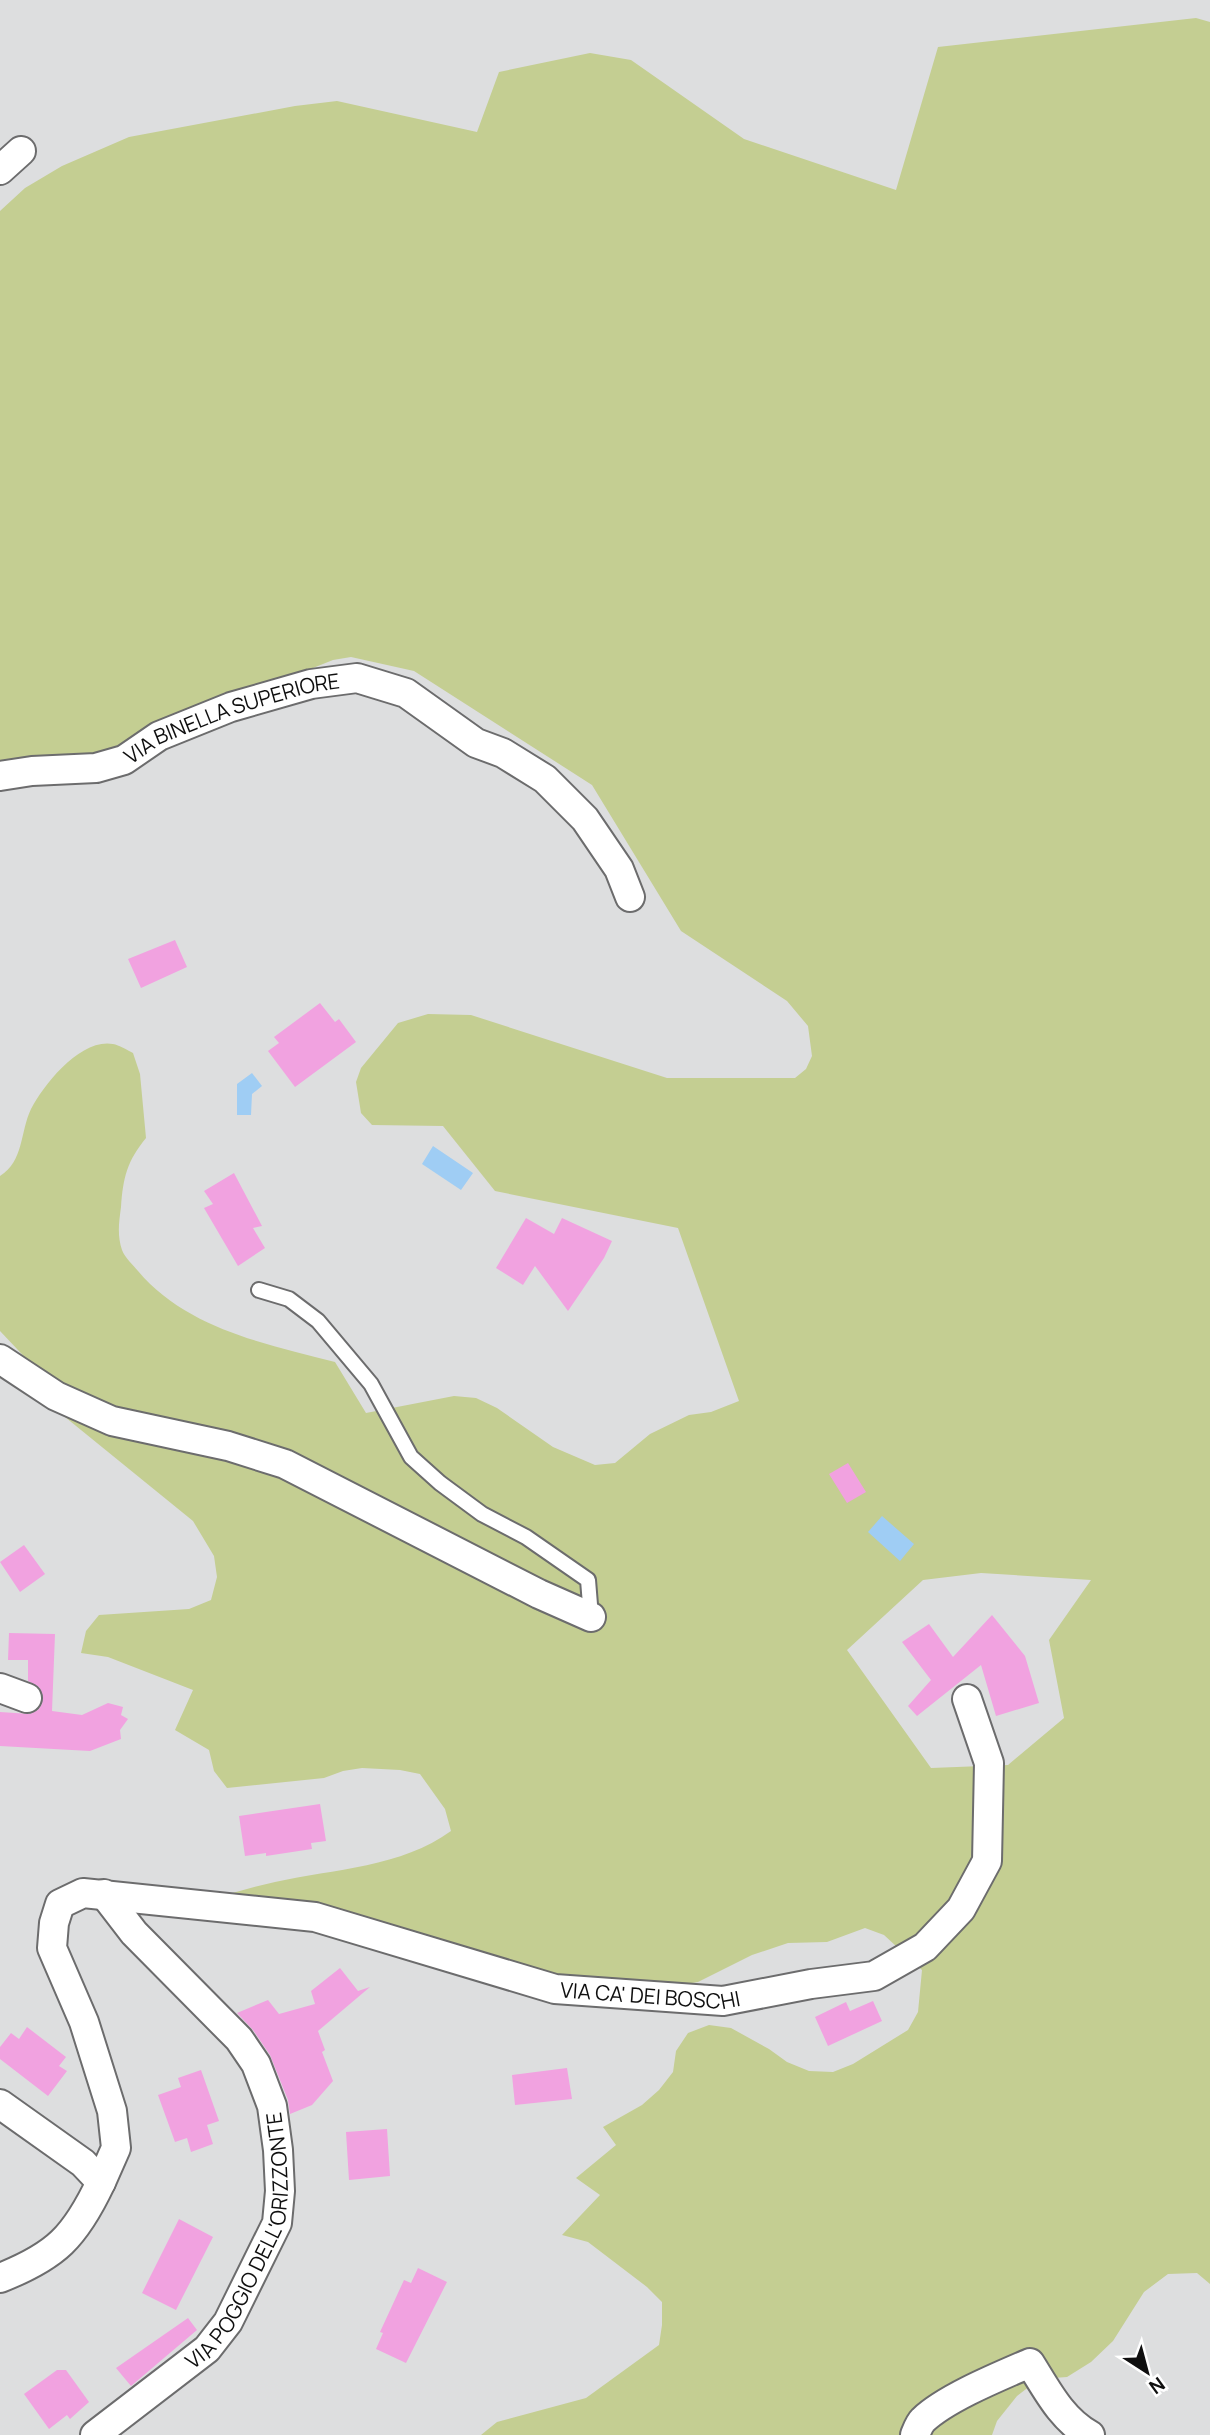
<svg xmlns="http://www.w3.org/2000/svg" width="1210" height="2435" font-family="Manrope,sans-serif">
<rect width="100%" height="100%" fill="#dddedf"/>
<path fill="#c4ce92" fill-rule="evenodd" d="M1196 18 1210 22V2284L1197 2273 1168 2274 1144 2292 1113 2341 1091 2362 1067 2377 1039 2379 1017 2396 997 2421 992 2435H481L497 2422 586 2398 659 2345 662 2325V2302L647 2287 588 2242 562 2235 600 2195 576 2178 616 2145 603 2127 642 2105 659 2090 673 2072 676 2051 688 2033 709 2025 731 2028 769 2049 787 2062 809 2071 833 2072 853 2064 908 2030 918 2012 922 1970 884 1935 865 1928 827 1942 788 1943 752 1955 698 1982 680 1985H616L517 1967 409 1935 326 1904 218 1897C237 1892 256 1886 275 1882 334 1869 402 1867 451 1831L445 1809 420 1774 400 1770 362 1768 343 1771 324 1778 227 1788 214 1771 209 1750 175 1730 193 1690 108 1657 81 1653 86 1631 99 1615 189 1609 211 1600 217 1577 214 1556 193 1521 49 1404 35 1368 0 1331V1176C24 1161 20 1132 31 1109 44 1084 81 1038 113 1044 119 1045 127 1050 133 1053L140 1074 146 1138C127 1161 123 1178 121 1207 119 1222 117 1235 122 1250 125 1258 133 1265 138 1271 187 1329 266 1344 335 1362L366 1413 454 1396 476 1398 497 1408 553 1447 595 1465 615 1463 650 1434 689 1415 711 1412 739 1401 678 1228 495 1191 443 1126 372 1125 361 1113 356 1082 361 1068 398 1023 428 1014 471 1015 667 1078H795L806 1069 812 1056 808 1026 787 1001 681 931 592 785 414 671 351 657 333 660 103 752 0 770V211L25 188 62 166 129 137 295 106 337 101 477 132 499 72 590 53 631 60 744 139 896 190 938 47ZM981 1573 1091 1580 1049 1640 1064 1718 1008 1765 931 1768 847 1650 923 1580Z"/>
<path fill="#9fcdf4" d="M252 1073 262 1086 252 1094 251 1115H237V1084Z
M433 1146 473 1173 461 1190 422 1164Z
M882 1516 914 1544 900 1561 868 1532Z"/>
<path fill="#f1a2e0" d="M175 940 187 967 141 988 128 959Z
M320 1003 335 1022 339 1019 356 1042 295 1087 268 1051 279 1043 274 1037Z
M234 1173 262 1226 253 1228 265 1248 238 1266 204 1208 213 1204 204 1191Z
M526 1218 554 1234 562 1218 612 1241 604 1258 568 1311 535 1266 523 1285 496 1268Z
M848 1463 866 1492 847 1503 829 1474Z
M24 1545 45 1574 20 1592 0 1562Z
M992 1615 1025 1656 1039 1703 996 1716 981 1665 917 1716 908 1706 931 1680 902 1642 929 1624 953 1657Z
M9 1633 55 1634 52 1711 82 1715 108 1703 123 1707 121 1715 128 1719 120 1730 121 1739 90 1751 0 1746V1712L30 1714 38 1710 42 1704 43 1696 39 1687 28 1681V1660H8Z
M320 1804 326 1841 311 1843 312 1849 266 1856V1853L245 1856 239 1816Z
M340 1968 358 1991 370 1987 318 2031 325 2050 322 2052 333 2081 312 2105 290 2114 288 2100 270 2055 253 2030 237 2013 268 2000 279 2014 315 2004 311 1991Z
M873 2001 882 2021 828 2046 815 2017 846 2002 850 2011Z
M27 2027 66 2057 59 2066 67 2071 48 2096 0 2059V2047L11 2033 19 2039Z
M567 2068 572 2099 515 2105 512 2075Z
M201 2070 219 2121 207 2125 213 2144 191 2152 187 2138 175 2142 158 2095 181 2087 178 2078Z
M387 2129 390 2176 349 2180 346 2132Z
M179 2219 213 2237 176 2310 142 2293Z
M418 2268 447 2282 406 2363 376 2349 383 2333 380 2332 404 2280 411 2283Z
M188 2318 197 2330 131 2386 116 2368Z
M57 2370H66L89 2402 70 2419 67 2415 49 2429 24 2394Z"/>
<g fill="none" stroke-linecap="round" stroke-linejoin="round">
<defs>
<path id="lane" d="M259 1290 289 1299 318 1321 371 1384 411 1457 440 1483 482 1514 526 1537 588 1580 591 1617"/>
<g id="street">
<path d="M0 170 21 151"/>
<path id="s1" d="M0 776 32 771 96 768 124 760 159 736 231 707 311 684 357 678 406 693 476 743 503 753 545 779 585 819 619 869 630 897"/>
<path d="M0 1359 56 1396 112 1421 228 1446 285 1464 539 1594 591 1617"/>
<path d="M0 1688 27 1698"/>
<path d="M0 2104 83 2163 101 2182C75 2237 56 2256 0 2278"/>
<path id="s2" d="M101 2182 116 2148 112 2111 84 2022 52 1948 54 1923 60 1904 83 1893 315 1917 555 1989 723 2001 811 1984 874 1976 925 1947 961 1909 987 1861 989 1763 967 1699"/>
<path id="s3" d="M95 2435 207 2349 228 2322 277 2223 280 2191 278 2150 272 2106 256 2064 239 2039 134 1933 104 1894"/>
<path d="M915 2435C917 2430 919 2424 923 2420 946 2398 1000 2376 1030 2363 1047 2390 1062 2420 1090 2435"/>
</g>
</defs>
<use href="#lane" stroke="#6c6c6d" stroke-width="18"/>
<use href="#street" stroke="#6c6c6d" stroke-width="32"/>
<use href="#lane" stroke="#fff" stroke-width="14"/>
<use href="#street" stroke="#fff" stroke-width="28"/>
</g>
<g text-anchor="middle" dominant-baseline="central" stroke-width="7" stroke-linejoin="round" paint-order="stroke">
<g font-size="21" fill="#0f0f0f" stroke="#fff">
<text stroke="none"><textPath href="#s1" startOffset="243">VIA BINELLA SUPERIORE</textPath></text>
<text stroke="none"><textPath href="#s2" startOffset="898">VIA CA' DEI BOSCHI</textPath></text>
<text stroke="none"><textPath href="#s3" startOffset="257">VIA POGGIO DELL'ORIZZONTE</textPath></text>
</g>
</g>
<g transform="translate(1147 2372) rotate(144)" stroke="#ffffff" stroke-width="5" paint-order="stroke">
<path d="M0-5L12 26L0 18L-12 26Z" fill="#0f0f0f"/>
<text y="-10" font-size="19" font-weight="bold" text-anchor="middle" fill="#0f0f0f">N</text>
</g>
</svg>
